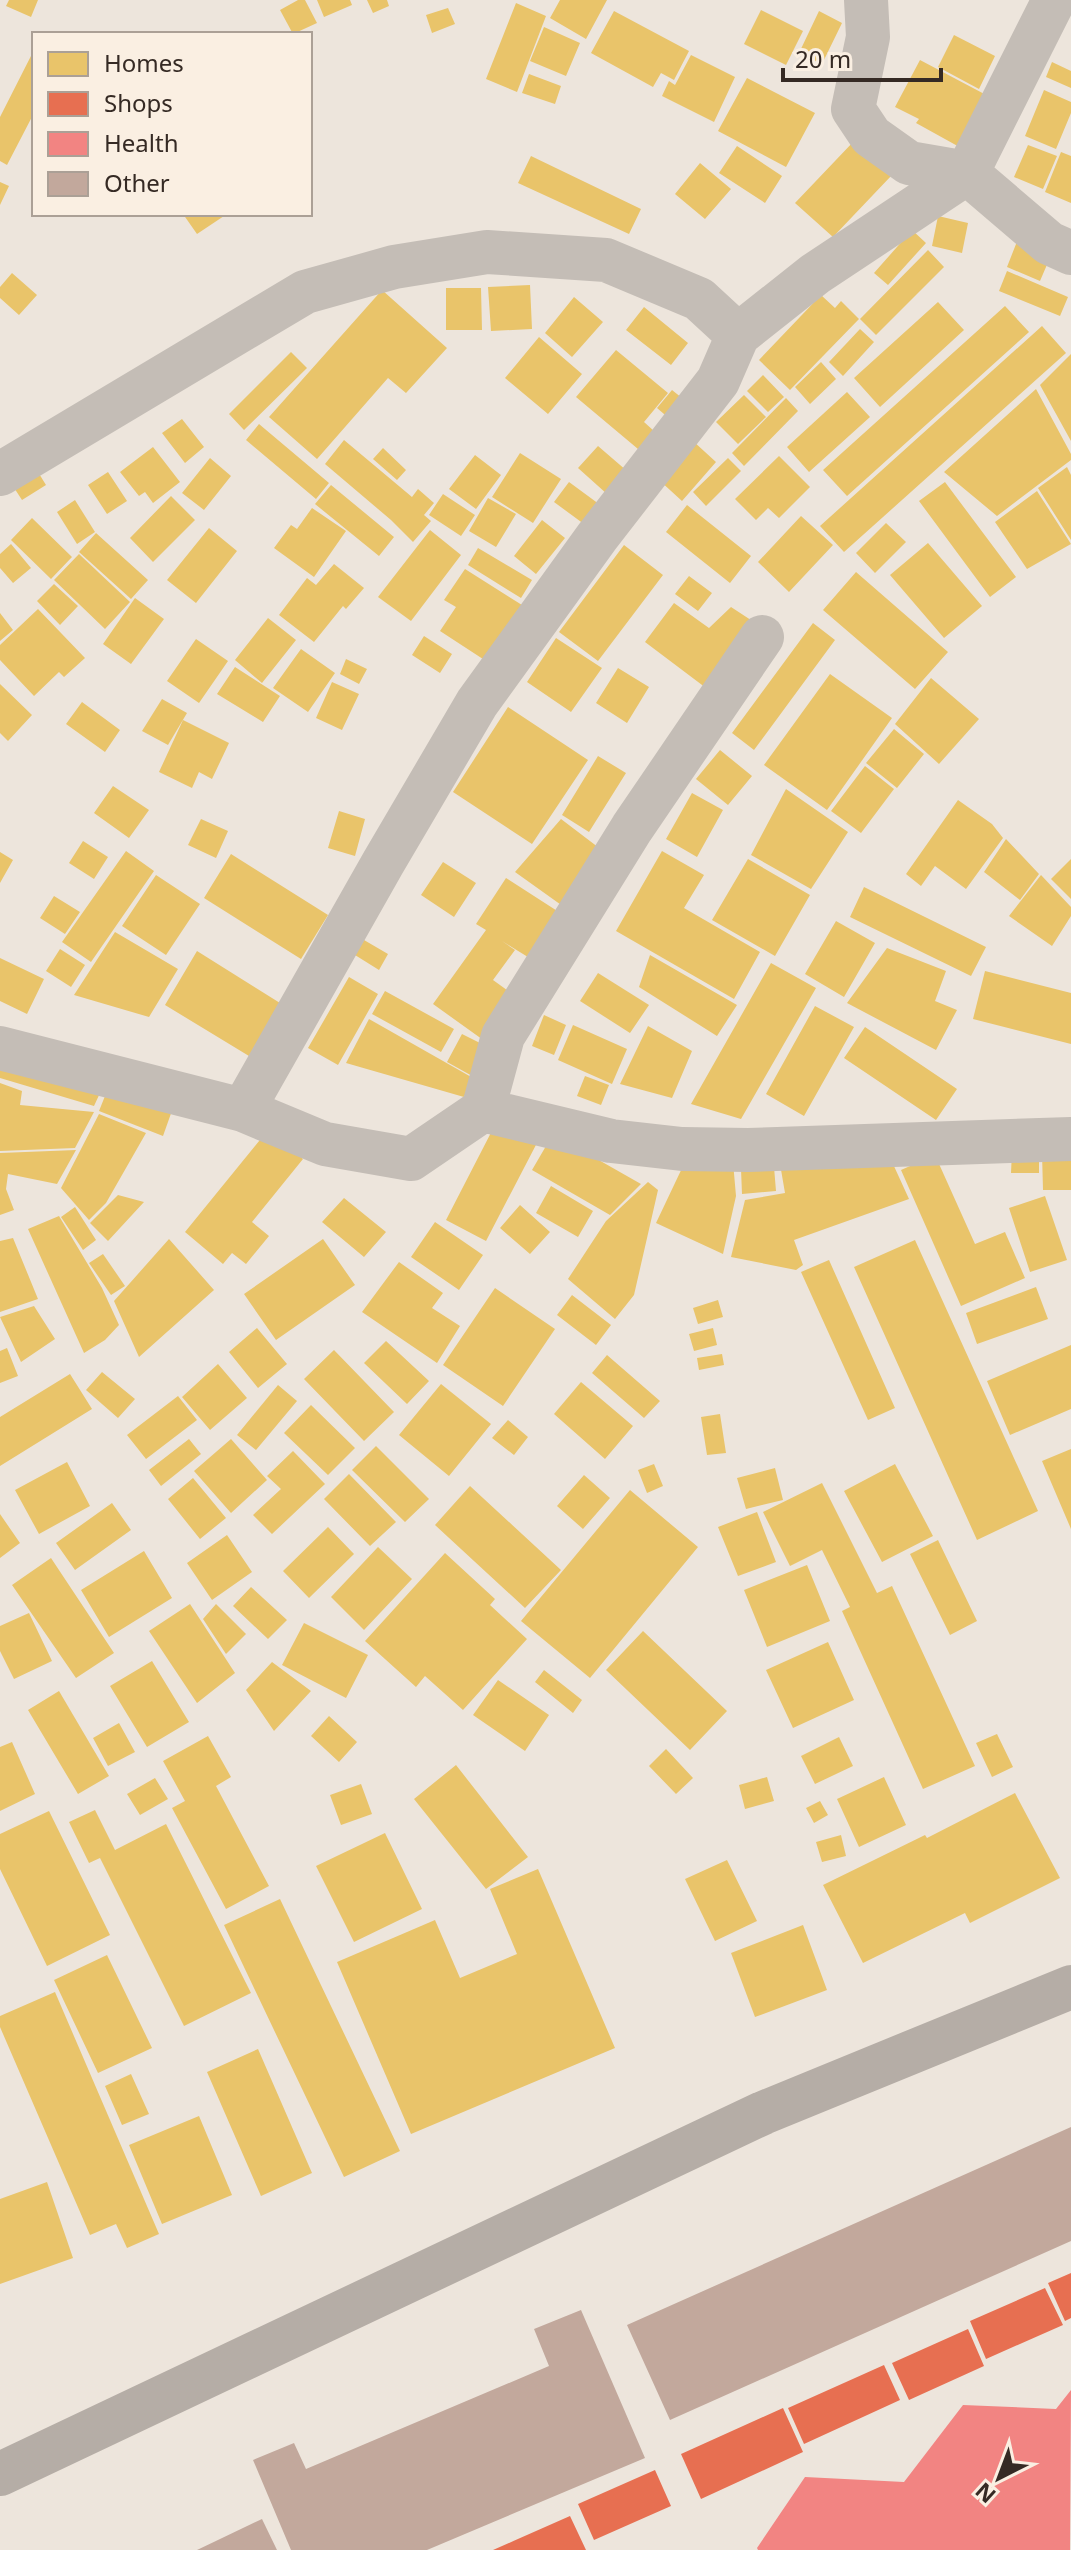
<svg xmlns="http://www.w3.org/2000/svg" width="1071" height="2550" font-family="'Noto Sans',sans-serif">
<rect width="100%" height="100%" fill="#ede5dc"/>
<path fill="#e9c46a" d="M9 0H38L31 17 6 6Z
M298 0H305L317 23 293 34 280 10Z
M317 0H350L352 5 324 17Z
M367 0H387L389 6 373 13Z
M560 0H607L586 39 550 18Z
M516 3 546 16 517 92 486 79Z
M448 8 455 24 432 33 426 15Z
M761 10 803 31 786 65 744 44Z
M614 11 689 51 674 80 661 73 653 87 591 53Z
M819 11 842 23 822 64 799 53Z
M544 27 580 43 566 76 530 61Z
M954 35 995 56 979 89 938 67Z
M34 50V113L7 165 0 161V117Z
M691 55 735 77 714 122 662 96 669 81 675 85Z
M920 60 990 97 963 149 916 123 919 119 895 107Z
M1052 62 1071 71V88L1046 77Z
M529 74 561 86 555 104 522 93Z
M747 78 815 113 786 167 718 131Z
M1044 90 1071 102V113L1056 149 1025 136Z
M855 140 892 175 833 237 795 203Z
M1028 145 1057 156 1043 189 1014 177Z
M737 146 782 176 765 203 719 173Z
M1061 152 1071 156V203L1045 192Z
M531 156 641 209 629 234 518 183Z
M700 163 731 189 705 219 675 194Z
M0 182 9 186 0 205Z
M183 214H227L197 234Z
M938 216 968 223 962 253 932 246Z
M912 230 926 243 888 285 874 273Z
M1018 239 1052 253 1040 281 1007 267Z
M928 250 944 267 876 335 860 319Z
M1007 271 1068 297 1060 316 999 291Z
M12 273 37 295 19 315 0 298V287Z
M530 285 532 329 491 331 488 287Z
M446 288H481L482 330H446Z
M382 290 447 348 406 393 388 378 317 459 269 417Z
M821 295 835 308 841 301 859 319 790 390 759 360Z
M574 297 603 322 572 357 545 333Z
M938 302 964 330 880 407 854 378Z
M1005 306 1029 332 847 496 823 470Z
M644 307 688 343 671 365 626 330Z
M1042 326 1066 353 844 552 820 526Z
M860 329 874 342 843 376 829 362Z
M539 337 582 374 548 414 505 378Z
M616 350 668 393 644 422 654 431 638 449 576 397Z
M291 352 307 368 244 430 229 414Z
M1071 354V441L1040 385Z
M821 362 836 379 810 404 795 387Z
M763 375 784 397 768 412 747 391Z
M1036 389 1071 454V460L997 516 944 472Z
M672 390 687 402 671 420 657 408Z
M847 392 870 417 809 472 787 447Z
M744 395 766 417 738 444 716 422Z
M786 398 798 411 744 466 732 453Z
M182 419 204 447 185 463 162 433Z
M259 424 329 483 316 499 246 440Z
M344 440 412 497 418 489 434 503 424 515 431 521 413 542 391 520 325 464Z
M693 441 716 462 682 501 659 480Z
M598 446 627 471 607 494 578 468Z
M153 447 180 482 153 503 145 492 139 496 120 472Z
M383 448 406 470 397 480 373 459Z
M520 453 561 479 533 523 492 497Z
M475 455 501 475 476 509 449 489Z
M779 456 810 487 779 518 768 508 756 520 735 499Z
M210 458 231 476 204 510 182 493Z
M728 458 741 471 706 506 693 492Z
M33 464 46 485 22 500 9 480Z
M1067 467 1071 475V540L1038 488Z
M108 472 127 501 107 514 88 485Z
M569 482 603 507 588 527 554 502Z
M945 482 1016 577 990 597 919 501Z
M331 485 394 537 379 556 315 504Z
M1037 491 1071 544 1027 569 995 522Z
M443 494 475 515 461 536 429 515Z
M171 496 195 520 153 562 130 538Z
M488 498 516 514 496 547 469 531Z
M75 500 95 532 77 544 57 512Z
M687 505 751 556 730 583 666 532Z
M312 508 346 531 314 577 274 548 291 525 297 529Z
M801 516 833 545 789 592 758 562Z
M32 518 72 557 51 579 11 540Z
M542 520 565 538 536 574 514 556Z
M886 523 906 542 875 573 856 553Z
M209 528 237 551 196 603 167 580Z
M430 530 461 555 411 621 378 597Z
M96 533 148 580 131 599 79 552Z
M928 543 982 606 944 638 890 575Z
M11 544 31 568 13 583 0 568V554Z
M624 545 663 575 598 661 559 632Z
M478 548 532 580 521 598 468 565Z
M79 554 130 602 105 629 54 580Z
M334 564 364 588 346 609 343 606 314 642 279 615 307 578 316 585Z
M465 569 522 605 486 661 440 631 456 607 444 600Z
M856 572 948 652 915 689 823 610Z
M689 576 712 593 698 611 675 594Z
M54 584 78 606 60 625 37 601Z
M135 598 164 619 131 664 103 644Z
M674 603 709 628 731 607 760 626 714 694 645 642Z
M38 609 85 658 64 677 59 672 34 696 0 660V645Z
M0 613 13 630 0 641Z
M268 618 296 640 262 683 235 660Z
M813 623 835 640 754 750 732 733Z
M424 636 452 654 440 673 412 655Z
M556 638 602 668 571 712 527 682Z
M196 639 228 661 199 703 167 681Z
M301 649 335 673 308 712 273 688Z
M346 659 367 669 359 684 340 674Z
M235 667 280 696 263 722 217 694Z
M618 668 649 687 627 723 596 703Z
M830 674 892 718 827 810 764 765Z
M931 678 979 719 939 764 895 724Z
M332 682 359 694 342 730 316 718Z
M0 684 32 715 8 741 0 733Z
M162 699 187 713 168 745 142 731Z
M82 702 120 730 105 752 66 724Z
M508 707 588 760 532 844 453 792Z
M183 720 229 743 212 779 199 772 192 788 159 772Z
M894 729 924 754 897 788 866 763Z
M720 750 752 776 728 805 696 779Z
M598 756 626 773 589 832 562 815Z
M865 766 894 789 861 833 831 811Z
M113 786 149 810 129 838 94 813Z
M786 789 848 832 811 889 751 855Z
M692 793 723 810 697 857 666 839Z
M958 800 992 824 1003 838 966 889 935 866 921 886 906 874Z
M339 811 365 819 355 856 328 848Z
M201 819 228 831 216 858 188 845Z
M561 819 611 857 571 912 515 872Z
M1006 839 1039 874 1020 900 984 872Z
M83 841 108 857 94 879 69 863Z
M126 851 154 871 91 962 62 942Z
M662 851 704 875 684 908 760 952 734 999 616 931Z
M0 852 13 860 0 883Z
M231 854 328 915 301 959 204 898Z
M748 859 810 895 775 956 712 920Z
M1071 859V899L1051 879Z
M443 862 476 883 454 917 421 895Z
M156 875 200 904 166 955 122 926Z
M1041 875 1071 907V916L1052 946 1009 916Z
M506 878 565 916 536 962 502 941 515 950 493 980 518 998 486 1042 433 1004 486 930 476 924Z
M864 887 986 947 971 976 850 917Z
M54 896 80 912 65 934 40 918Z
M836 921 875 943 844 997 805 974Z
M115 932 178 969 149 1017 74 995Z
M364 940 388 954 379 970 355 955Z
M887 948 946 971 935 1001 957 1010 936 1050 847 1003Z
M60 949 85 965 71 987 46 971Z
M197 951 280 1003 249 1056 165 1005Z
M650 955 737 1005 717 1036 639 987Z
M0 958 44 979 27 1014 0 1001Z
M771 963 816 988 741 1119 691 1104Z
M985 971 1071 993V1044L973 1019Z
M598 973 649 1005 630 1033 580 1001Z
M349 977 378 994 338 1065 308 1048Z
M385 991 454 1029 441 1052 372 1014Z
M815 1006 854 1027 804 1116 766 1094Z
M544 1015 566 1025 554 1055 532 1046Z
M369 1019 473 1078 464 1097 346 1063Z
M573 1025 627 1049 612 1084 558 1060Z
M648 1026 692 1051 672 1098 620 1084Z
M865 1027 957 1089 936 1120 844 1058Z
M462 1034 490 1048 474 1077 447 1062Z
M0 1054 106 1080 94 1106 0 1078Z
M585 1076 609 1085 601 1105 577 1096Z
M111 1081 174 1105 163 1136 99 1111Z
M0 1083 22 1091 20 1105 94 1112 75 1148 0 1151Z
M99 1114 146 1133 106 1203 89 1220 61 1188Z
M497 1121 538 1141 486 1241 446 1220Z
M268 1130 303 1159 252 1222 269 1236 246 1264 232 1253 223 1264 185 1232Z
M553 1134 641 1184 610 1215 532 1170Z
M76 1150 57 1184 8 1174 6 1189 14 1210 0 1215V1153Z
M1012 1151 1039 1152V1173H1011Z
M888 1153 909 1199 794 1240 803 1265 796 1270 731 1257 745 1200 785 1193 779 1158Z
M1042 1153H1071V1190H1043Z
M935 1155 975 1244 1005 1232 1025 1278 961 1306 901 1170Z
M733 1162 736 1196 723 1254 656 1223 684 1164Z
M774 1167 776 1191 742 1194 741 1169Z
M648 1182 658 1190 634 1295 615 1319 568 1279 606 1221Z
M551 1186 593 1211 578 1237 536 1213Z
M118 1195 144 1202 108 1241 90 1223Z
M1045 1196 1067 1260 1030 1272 1009 1208Z
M344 1198 386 1232 364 1257 322 1222Z
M520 1205 550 1232 530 1254 500 1228Z
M75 1207 96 1240 83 1250 61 1217Z
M59 1216 102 1288 119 1325 105 1340 84 1353 28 1229Z
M435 1222 483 1255 459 1290 411 1257Z
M13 1238 38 1299 0 1312V1241Z
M169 1239 214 1290 139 1357 114 1301Z
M323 1239 355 1285 276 1340 244 1294Z
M915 1240 1038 1511 977 1540 854 1267Z
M103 1254 125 1286 111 1295 89 1263Z
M829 1260 895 1408 868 1420 801 1272Z
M399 1262 443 1293 432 1308 460 1326 437 1363 362 1312Z
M1036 1287 1048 1319 977 1344 966 1313Z
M495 1288 555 1329 503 1406 443 1365Z
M572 1295 611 1325 596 1345 557 1315Z
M718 1300 723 1317 698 1324 693 1308Z
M34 1306 55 1339 21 1362 0 1317Z
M257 1328 287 1364 258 1388 229 1352Z
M713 1328 717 1345 694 1351 689 1334Z
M386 1341 429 1381 407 1404 364 1363Z
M1071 1345V1409L1010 1435 987 1381Z
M7 1348 18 1376 0 1383V1351Z
M334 1350 394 1412 364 1441 304 1379Z
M722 1354 724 1365 699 1370 697 1358Z
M607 1355 660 1401 644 1418 592 1373Z
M218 1364 247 1398 210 1430 182 1397Z
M102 1372 135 1399 118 1418 86 1390Z
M70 1374 92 1409 0 1466V1417Z
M581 1382 633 1426 605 1459 554 1414Z
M441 1384 491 1424 449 1476 399 1435Z
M278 1385 297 1401 256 1450 237 1435Z
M178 1396 197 1420 146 1459 127 1435Z
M311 1405 355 1448 328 1475 284 1433Z
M720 1414 726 1453 707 1455 701 1417Z
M508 1420 528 1437 514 1455 492 1438Z
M189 1439 201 1454 161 1486 149 1470Z
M231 1439 267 1480 231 1513 194 1471Z
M376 1446 429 1499 405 1522 352 1470Z
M1071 1449V1529L1042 1461Z
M293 1451 325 1484 272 1534 253 1515 281 1489 267 1476Z
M67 1462 90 1506 39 1534 15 1490Z
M654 1464 663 1486 647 1493 638 1470Z
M895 1464 933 1536 882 1562 844 1491Z
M775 1468 783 1500 746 1509 737 1478Z
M349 1474 396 1522 370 1546 324 1499Z
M584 1475 610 1498 583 1529 557 1506Z
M193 1478 226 1518 200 1539 168 1499Z
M822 1483 877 1593 892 1586 975 1766 923 1789 842 1611 850 1607 822 1550 790 1566 763 1512Z
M470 1486 561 1570 525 1608 435 1525Z
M630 1490 698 1547 590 1678 521 1621Z
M112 1503 131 1530 75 1570 56 1543Z
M757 1512 776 1562 738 1576 718 1527Z
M0 1514 20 1543 0 1558Z
M328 1527 354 1554 309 1598 283 1571Z
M227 1535 252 1572 212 1600 187 1563Z
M938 1540 977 1621 950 1635 910 1554Z
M378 1547 412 1579 364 1630 331 1597Z
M144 1551 172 1598 109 1637 81 1590Z
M445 1553 495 1599 490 1605 527 1639 463 1710 425 1676 416 1687 365 1641Z
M51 1558 114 1653 76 1678 12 1585Z
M807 1565 830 1621 767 1647 744 1590Z
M251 1587 287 1620 268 1639 233 1606Z
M190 1604 235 1673 197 1703 149 1631Z
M216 1604 246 1634 226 1654 203 1619Z
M29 1613 52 1661 14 1679 0 1651V1626Z
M304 1623 368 1655 346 1698 282 1665Z
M643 1631 727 1711 690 1750 606 1670Z
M828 1642 854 1700 793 1728 766 1670Z
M152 1661 189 1722 147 1747 110 1686Z
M272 1662 311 1691 274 1731 246 1690Z
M544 1670 582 1700 573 1713 535 1682Z
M498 1680 549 1715 525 1751 473 1715Z
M59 1691 109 1776 78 1794 28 1710Z
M329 1716 357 1742 339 1762 311 1736Z
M119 1723 135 1752 108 1766 93 1738Z
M997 1734 1013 1767 992 1777 976 1743Z
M208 1736 231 1777 216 1786 269 1886 226 1909 172 1808 185 1801 163 1761Z
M839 1737 853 1766 815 1784 801 1756Z
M12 1742 35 1794 0 1811V1747Z
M666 1749 693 1778 676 1794 649 1766Z
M456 1765 528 1857 486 1889 414 1799Z
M767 1777 774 1801 745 1809 739 1785Z
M884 1777 906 1825 859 1847 837 1799Z
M155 1778 168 1799 140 1815 127 1794Z
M361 1784 372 1814 341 1825 330 1795Z
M1015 1793 1060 1878 970 1923 965 1913 863 1963 823 1885 925 1835 927 1838Z
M820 1801 828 1815 814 1823 806 1808Z
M95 1810 115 1850 166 1824 251 1993 184 2026 100 1858 89 1863 69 1822Z
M49 1811 110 1935 47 1966 0 1869V1834Z
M385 1833 422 1909 354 1942 316 1866Z
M841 1835 846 1856 822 1862 816 1842Z
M727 1860 757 1921 715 1941 685 1879Z
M538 1869 615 2048 411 2134 337 1962 435 1920 460 1978 517 1954 490 1889Z
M280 1899 400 2151 344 2177 224 1925Z
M803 1925 827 1990 755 2017 731 1953Z
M107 1955 152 2048 98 2073 54 1980Z
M55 1992 159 2234 127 2248 116 2224 90 2235 0 2027V2016Z
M258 2049 312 2173 261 2196 207 2072Z
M131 2074 149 2114 122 2125 105 2086Z
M199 2116 232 2195 162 2224 129 2145Z
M47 2182 73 2258 0 2284V2199Z"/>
<path fill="#e76f51" d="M1071 2273V2318L1065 2321 1048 2283Z
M1045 2288 1063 2325 986 2359 970 2321Z
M968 2329 984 2366 909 2400 892 2363Z
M884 2365 900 2400 804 2444 788 2408Z
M783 2408 803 2452 701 2499 681 2454Z
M655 2470 671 2506 594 2540 578 2504Z
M570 2516 586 2550H493Z"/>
<path fill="#f28482" d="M1071 2390 1070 2550H758L757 2548 805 2477 904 2482 963 2405 1056 2409Z"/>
<path fill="#c2a89c" d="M1071 2127V2241L670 2420 627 2325Z
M581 2310 645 2458 427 2550H291L253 2460 294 2443 306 2469 549 2366 534 2329Z
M262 2519 277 2550H197Z"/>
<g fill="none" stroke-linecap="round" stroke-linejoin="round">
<path stroke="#c4bdb6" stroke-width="44" d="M866 0 868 37 853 109 871 136 909 163 967 173 1049 243 1071 253
M0 474 305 292 394 267 487 252 606 260 699 299 738 335 815 274 967 173 1054 0
M0 1048 243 1110 325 1144 411 1159 483 1110 503 1036 632 828 762 637
M243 1110 383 863 477 703 597 537 718 381 738 335
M483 1110 611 1141 682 1149 748 1150 1071 1139"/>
<path stroke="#b5ada6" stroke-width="44" d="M0 2474 763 2113 1071 1987"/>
</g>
<rect x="32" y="32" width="280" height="184" fill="#faefe2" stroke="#aba096" stroke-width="2"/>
<rect x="48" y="52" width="40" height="24" fill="#e9c46a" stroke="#aba096" stroke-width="2"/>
<text x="104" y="72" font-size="24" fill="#352a24">Homes</text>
<rect x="48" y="92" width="40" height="24" fill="#e76f51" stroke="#aba096" stroke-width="2"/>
<text x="104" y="112" font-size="24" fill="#352a24">Shops</text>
<rect x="48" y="132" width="40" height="24" fill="#f28482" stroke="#aba096" stroke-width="2"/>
<text x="104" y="152" font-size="24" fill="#352a24">Health</text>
<rect x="48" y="172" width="40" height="24" fill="#c2a89c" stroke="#aba096" stroke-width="2"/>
<text x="104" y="192" font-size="24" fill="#352a24">Other</text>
<g transform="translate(999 2478) rotate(222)" stroke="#faefe2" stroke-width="6" paint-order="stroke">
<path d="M0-6L14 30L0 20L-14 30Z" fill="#352a24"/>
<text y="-12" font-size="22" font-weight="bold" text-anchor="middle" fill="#352a24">N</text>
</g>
<path d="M783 68v12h158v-12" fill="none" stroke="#352a24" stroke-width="4"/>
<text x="795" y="68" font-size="24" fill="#352a24" stroke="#faefe2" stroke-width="6" paint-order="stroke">20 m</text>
</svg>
